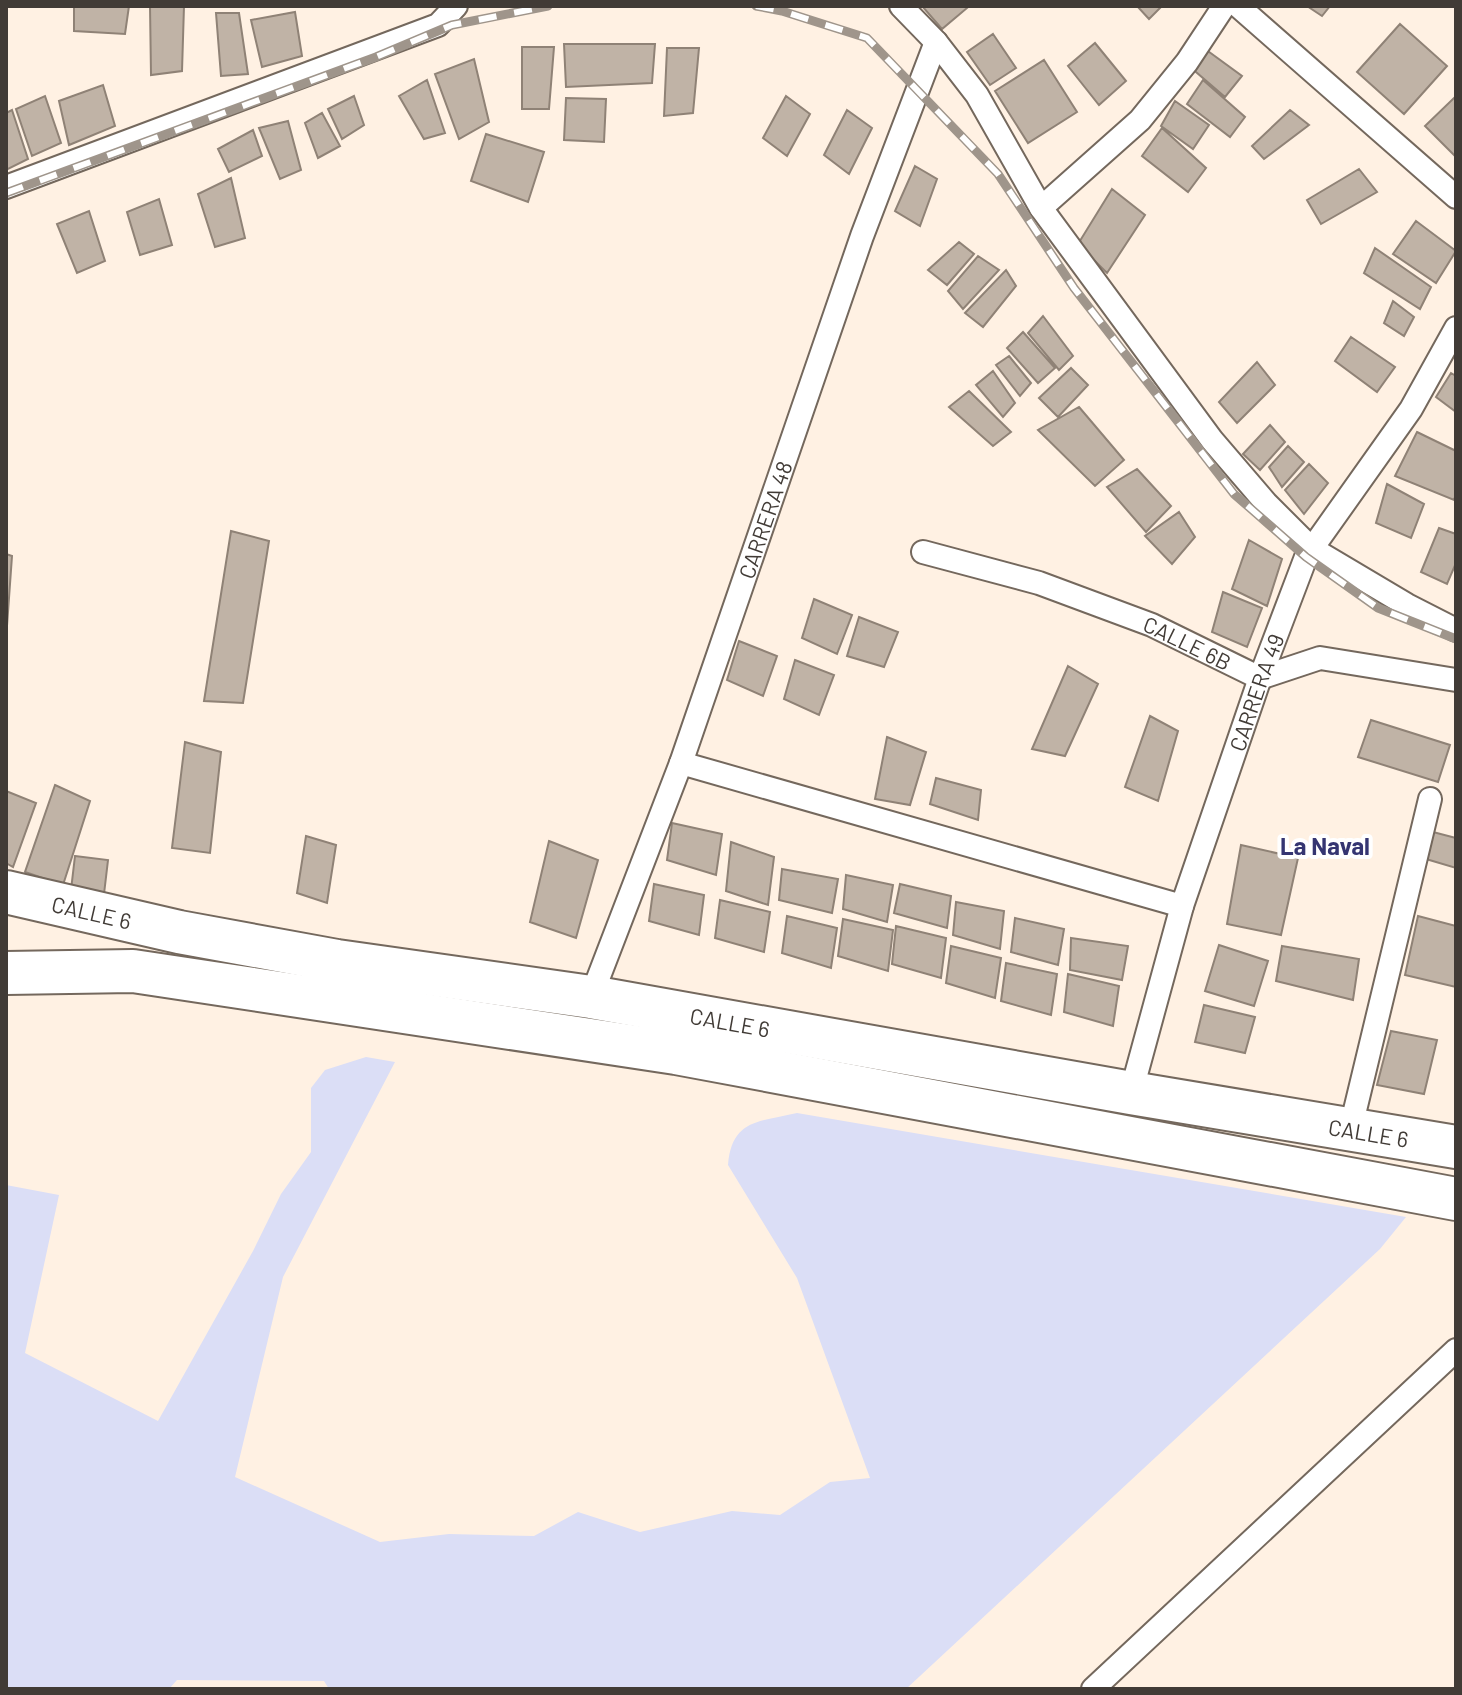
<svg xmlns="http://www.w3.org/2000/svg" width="1462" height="1695" font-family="Barlow,sans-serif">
<rect width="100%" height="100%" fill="#fff1e3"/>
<path fill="#dbdef6" d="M366 1057 395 1062 283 1277 235 1477 380 1542 449 1534 534 1536 578 1512 640 1532 732 1511 780 1515 830 1482 870 1478 797 1278 728 1165C732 1119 759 1122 797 1113L1406 1217 1380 1249 906 1689H329L324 1681 177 1680 169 1689H6V1185L59 1195 25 1353 158 1421 253 1251 281 1194 311 1152V1088L325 1070Z"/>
<path fill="#c0b3a6" stroke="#8f8276" stroke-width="2" d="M74 6H129L125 34 74 31Z
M150 6H184L182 71 151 75Z
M922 6H965L967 8 942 29Z
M1137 6H1162L1149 19Z
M1307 6H1330L1322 16Z
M295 12 302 56 262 67 251 20Z
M216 13H239L248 74 221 76Z
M1400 24 1447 66 1404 114 1357 72Z
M993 34 1016 68 990 85 967 52Z
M1095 43 1126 81 1099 105 1068 66Z
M564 44H655L652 83 566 87Z
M1201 46 1242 76 1225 97 1189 66Z
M522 47H554L549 109H522Z
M667 48H699L693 113 664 116Z
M474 59 489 122 459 139 435 74Z
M1044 60 1077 112 1028 143 995 91Z
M427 80 445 133 424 139 399 96Z
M1203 80 1245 117 1230 137 1187 104Z
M103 85 115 126 69 145 59 101Z
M45 96 61 143 32 156 16 109Z
M354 96 364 125 342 139 328 109Z
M786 96 810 114 787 156 763 138Z
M1456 96V157L1425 126Z
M566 98 606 99 604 142 564 140Z
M1175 101 1209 125 1193 149 1161 126Z
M12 110 28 159 6 170V113Z
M847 110 872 128 849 174 824 155Z
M1290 110 1309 125 1264 159 1252 146Z
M322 113 340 146 318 158 305 123Z
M288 121 301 170 280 179 259 128Z
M1162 128 1206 168 1188 192 1142 156Z
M253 130 262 156 229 172 218 149Z
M486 134 544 152 528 202 471 181Z
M915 166 937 179 920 226 895 211Z
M1359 169 1377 192 1321 224 1307 200Z
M231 178 245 238 215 247 198 194Z
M1112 189 1145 215 1107 273 1078 244Z
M159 199 172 245 140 255 127 212Z
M89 211 105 261 77 273 57 224Z
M1416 221 1456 251 1436 283 1393 254Z
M959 242 974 254 947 285 928 270Z
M1375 248 1431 287 1420 309 1364 273Z
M978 256 999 270 963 309 948 291Z
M1006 270 1016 286 983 327 965 313Z
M1393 301 1414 317 1404 336 1384 323Z
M1043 316 1073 356 1059 370 1028 333Z
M1023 332 1055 368 1038 383 1007 348Z
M1351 337 1395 367 1377 392 1335 361Z
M1009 356 1031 383 1020 396 996 365Z
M1257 362 1275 385 1237 423 1219 402Z
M1071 368 1088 385 1058 417 1039 398Z
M993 371 1015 403 1003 417 976 385Z
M1451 373 1456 376V412L1436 397Z
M969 391 1011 432 993 446 949 407Z
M1079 407 1124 460 1095 486 1038 430Z
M1270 425 1285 442 1260 470 1243 454Z
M1417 432 1456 451V494L1454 500 1395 476Z
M1288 446 1304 462 1282 487 1269 467Z
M1309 464 1328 483 1304 514 1285 490Z
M1137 469 1171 506 1146 532 1107 487Z
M1387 484 1424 504 1411 538 1376 523Z
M1179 512 1195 537 1172 564 1145 536Z
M1439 528 1456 534V563L1447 584 1421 572Z
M231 531 269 541 243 703 204 701Z
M1249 540 1282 559 1267 606 1232 589Z
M6 554 12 556 6 640Z
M1223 592 1262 608 1247 647 1212 632Z
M814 599 852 615 837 654 802 638Z
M859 617 898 632 884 667 847 656Z
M739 641 777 656 763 696 727 680Z
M795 660 834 675 819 715 784 699Z
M1068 666 1098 684 1065 756 1032 749Z
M1150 716 1178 731 1158 801 1125 787Z
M1371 720 1450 745 1438 782 1358 757Z
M887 737 926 752 910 805 875 799Z
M185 742 221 752 210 853 172 848Z
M936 778 981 790 978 820 930 804Z
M55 785 90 801 63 885 25 872Z
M6 791 36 803 13 867 6 863Z
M672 823 722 834 716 875 667 860Z
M1433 832 1456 838V868L1426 859Z
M306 836 336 845 327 903 297 893Z
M549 841 598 860 576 938 530 922Z
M731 842 774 857 768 905 726 891Z
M1241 845 1298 858 1281 935 1227 924Z
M75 856 108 860 104 894 71 890Z
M782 869 838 879 832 913 779 900Z
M846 875 893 885 887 922 843 909Z
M654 884 704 895 699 935 649 921Z
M900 884 951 896 947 928 894 913Z
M720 900 770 912 764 952 715 938Z
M956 902 1004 911 1000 949 953 935Z
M787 916 837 928 831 968 782 953Z
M1418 916 1456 926V987L1405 975Z
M1015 918 1064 929 1058 965 1011 952Z
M843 919 893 930 888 971 838 956Z
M896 926 946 938 941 978 892 964Z
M1071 938 1128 946 1122 980 1070 970Z
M1219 945 1268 961 1254 1006 1205 991Z
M951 946 1001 958 995 998 946 983Z
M1282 946 1359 959 1353 1000 1276 981Z
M1006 963 1057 974 1051 1015 1001 1001Z
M1068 974 1119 986 1113 1026 1064 1012Z
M1204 1005 1255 1017 1245 1053 1195 1042Z
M1391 1031 1437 1040 1424 1094 1377 1085Z"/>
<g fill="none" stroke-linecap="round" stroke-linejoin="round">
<defs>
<g id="street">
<path d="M901 6 936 42 977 95 1041 208 1212 440 1266 503 1311 548 1407 605 1456 630"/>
<path d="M1238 6 1456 197"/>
<path d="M6 187 438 25 456 6"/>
<path d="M1041 208 1140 120 1187 62 1224 6"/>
<path id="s1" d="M923 552 1039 583 1152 625 1260 678 1320 658 1456 680"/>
<path d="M681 763 1182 906"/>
<path id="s2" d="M591 997 681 763 862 236 936 42"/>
<path id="s3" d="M1131 1093 1182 906 1260 678 1306 557 1411 409 1456 328"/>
<path d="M1350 1131 1430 799"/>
<path d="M1093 1689 1456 1350"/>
</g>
<g id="highway">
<path id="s4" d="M6 892 179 932 337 961 591 997 1131 1093 1456 1147"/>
<path d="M6 973 133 971 676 1053 1456 1199"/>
</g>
</defs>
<use href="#street" stroke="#74685d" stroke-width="26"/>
<use href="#highway" stroke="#74685d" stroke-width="46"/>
<use href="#street" stroke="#fff" stroke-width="22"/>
<use href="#highway" stroke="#fff" stroke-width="42"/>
<defs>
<path id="rail" d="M756 6 782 11 867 38 998 174 1074 288 1234 494 1306 557 1378 608 1456 639
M6 193 376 57 452 25 548 6"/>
</defs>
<use href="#rail" stroke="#9f958b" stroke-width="9"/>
<use href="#rail" stroke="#fff" stroke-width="6" stroke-dasharray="18" stroke-linecap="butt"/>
</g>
<g text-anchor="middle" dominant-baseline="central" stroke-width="8" stroke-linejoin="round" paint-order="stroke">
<g font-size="22" fill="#413b36" stroke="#fff">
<text stroke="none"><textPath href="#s2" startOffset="508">CARRERA 48</textPath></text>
<text stroke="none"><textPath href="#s1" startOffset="280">CALLE 6B</textPath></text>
<text stroke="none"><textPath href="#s3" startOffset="420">CARRERA 49</textPath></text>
<text stroke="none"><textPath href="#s4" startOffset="88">CALLE 6</textPath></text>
<text stroke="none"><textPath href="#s4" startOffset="736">CALLE 6</textPath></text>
<text stroke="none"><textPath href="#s4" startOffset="1384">CALLE 6</textPath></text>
</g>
<g font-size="24" font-weight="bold" fill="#353571" stroke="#fff">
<text x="1325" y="845">La Naval</text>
</g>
</g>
<rect width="1462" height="1695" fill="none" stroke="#413b36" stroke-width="16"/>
</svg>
